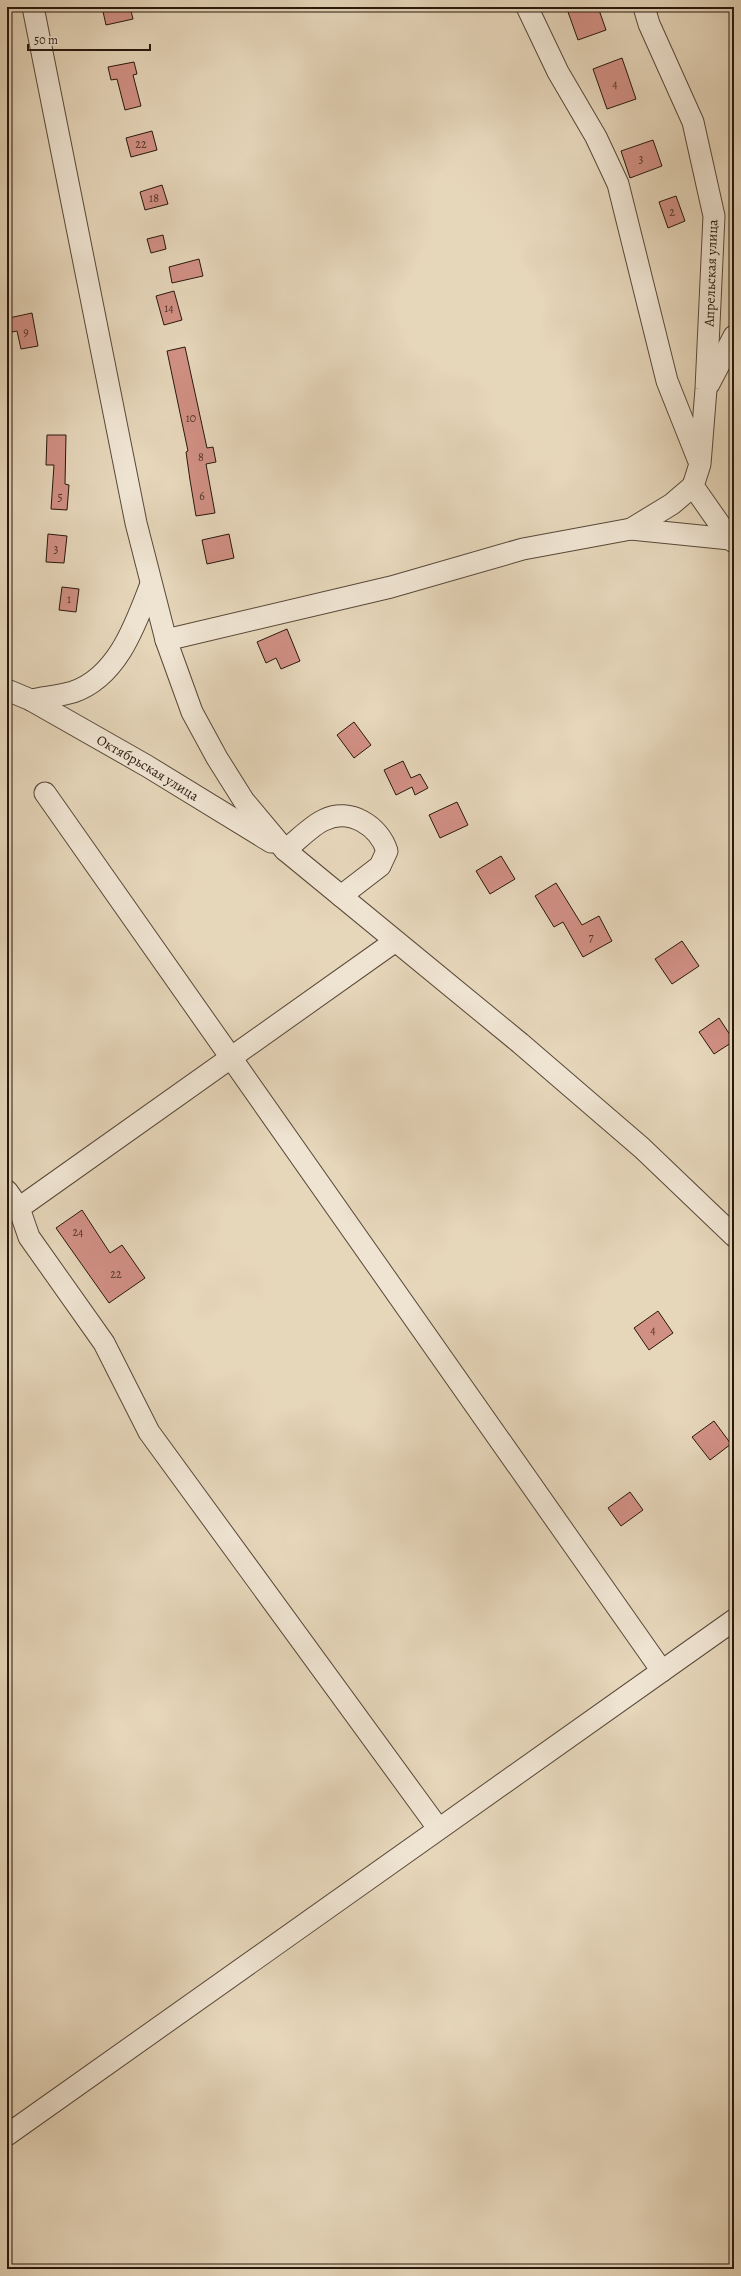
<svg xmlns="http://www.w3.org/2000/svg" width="741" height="2276" font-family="Alegreya,serif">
<rect width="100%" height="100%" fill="#e6d6ba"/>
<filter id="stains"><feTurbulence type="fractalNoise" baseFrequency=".005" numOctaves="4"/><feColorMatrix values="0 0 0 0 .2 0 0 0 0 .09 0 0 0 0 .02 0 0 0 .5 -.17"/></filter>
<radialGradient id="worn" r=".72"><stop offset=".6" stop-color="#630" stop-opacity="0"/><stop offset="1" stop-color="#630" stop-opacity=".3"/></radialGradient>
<path fill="#d19084" stroke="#28180d" d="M102 7H130L133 19 106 25Z
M583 7H598L606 30 578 40 568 12Z
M622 58 636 99 607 109 593 69Z
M134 62 137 74 133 75 141 106 125 110 117 79 111 80 108 67Z
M152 131 157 150 131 157 126 138Z
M653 140 662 166 630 178 621 151Z
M162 185 168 204 145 210 140 192Z
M676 196 685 221 668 228 659 202Z
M163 235 166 249 151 253 147 239Z
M199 259 203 276 172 283 169 267Z
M174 291 182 320 164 325 156 296Z
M32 313 38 346 21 349 17 331 12 332 9 318Z
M185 347 207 448 213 447 216 462 206 464 215 513 196 516 190 480 186 452 188 451 167 351Z
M47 435H66L65 484 69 485 67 510 51 509 54 465H46Z
M48 534 67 536 64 563 46 562Z
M229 534 234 558 207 564 202 540Z
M62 587 79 589 76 612 59 610Z
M287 629 300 661 281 669 276 658 266 663 257 642Z
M354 722 371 745 354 758 337 735Z
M403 761 411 778 420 774 428 788 415 795 412 787 396 795 384 770Z
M457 802 468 825 440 838 429 815Z
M501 856 515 879 490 894 476 871Z
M556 883 582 925 599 916 612 941 583 957 563 922 554 927 535 896Z
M682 941 699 966 672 984 655 959Z
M719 1018 734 1041 714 1054 699 1032Z
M82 1210 110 1253 122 1245 145 1278 109 1303 56 1228Z
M658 1311 673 1333 649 1350 634 1328Z
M714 1421 731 1444 710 1460 692 1437Z
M630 1492 643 1510 621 1526 608 1508Z"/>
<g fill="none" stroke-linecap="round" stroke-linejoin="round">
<defs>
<g id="minor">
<path d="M33 7 136 523 166 640 192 712 217 758 244 801 285 850 520 1043 642 1148 734 1236"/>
<path d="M527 7 558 72 596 137 618 184 667 381 698 459"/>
<path d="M644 7 649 24 693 122 714 216 706 389 700 464 693 486 730 539"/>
<path d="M709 384 734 336"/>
<path d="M631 529 672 504 693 486"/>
<path d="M166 640 391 587 523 549 631 529 730 539 734 542"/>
<path id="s1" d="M7 690 31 700 147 766 271 842"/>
<path d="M31 700C45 697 60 696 73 692 118 677 136 623 151 584"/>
<path d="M45 793 662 1671"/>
<path d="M285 850C296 842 312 825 324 820 350 807 379 826 387 851L380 866 341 896"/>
<path d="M394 942 19 1208 29 1237 104 1343 149 1432 438 1828"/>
<path d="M7 1191 19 1208"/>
<path d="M7 2135 734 1620"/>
</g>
</defs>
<use href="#minor" stroke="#584838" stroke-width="23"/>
<use href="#minor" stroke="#efe4d2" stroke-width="21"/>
</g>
<g text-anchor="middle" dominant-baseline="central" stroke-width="3" stroke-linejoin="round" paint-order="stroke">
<g font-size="12" fill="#52362b">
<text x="615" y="84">4</text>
<text x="141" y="144">22</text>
<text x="641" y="159">3</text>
<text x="154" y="198">18</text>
<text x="672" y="212">2</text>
<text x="169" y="308">14</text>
<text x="26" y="332">9</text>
<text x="191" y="418">10</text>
<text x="201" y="457">8</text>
<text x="202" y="496">6</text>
<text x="60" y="497">5</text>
<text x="56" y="549">3</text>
<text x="69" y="599">1</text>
<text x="591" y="937">7</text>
<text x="78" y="1232">24</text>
<text x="116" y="1274">22</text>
<text x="653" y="1330">4</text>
</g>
<g font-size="14" fill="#28180d" stroke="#efe4d2">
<text transform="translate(711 273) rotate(-88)">Апрельская улица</text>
<text stroke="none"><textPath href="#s1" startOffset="161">Октябрьская улица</textPath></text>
</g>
</g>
<rect width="741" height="2276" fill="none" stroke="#e6d6ba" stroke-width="24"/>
<rect x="8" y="8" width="725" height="2260" fill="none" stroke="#28180d" stroke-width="2"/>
<rect x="12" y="12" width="717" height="2252" fill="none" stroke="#28180d"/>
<path d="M28 44v6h122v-6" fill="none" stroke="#28180d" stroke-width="2"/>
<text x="34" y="44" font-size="12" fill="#28180d" stroke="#efe4d2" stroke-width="3" paint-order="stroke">50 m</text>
<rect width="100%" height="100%" filter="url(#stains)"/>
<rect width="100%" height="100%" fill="url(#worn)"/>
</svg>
